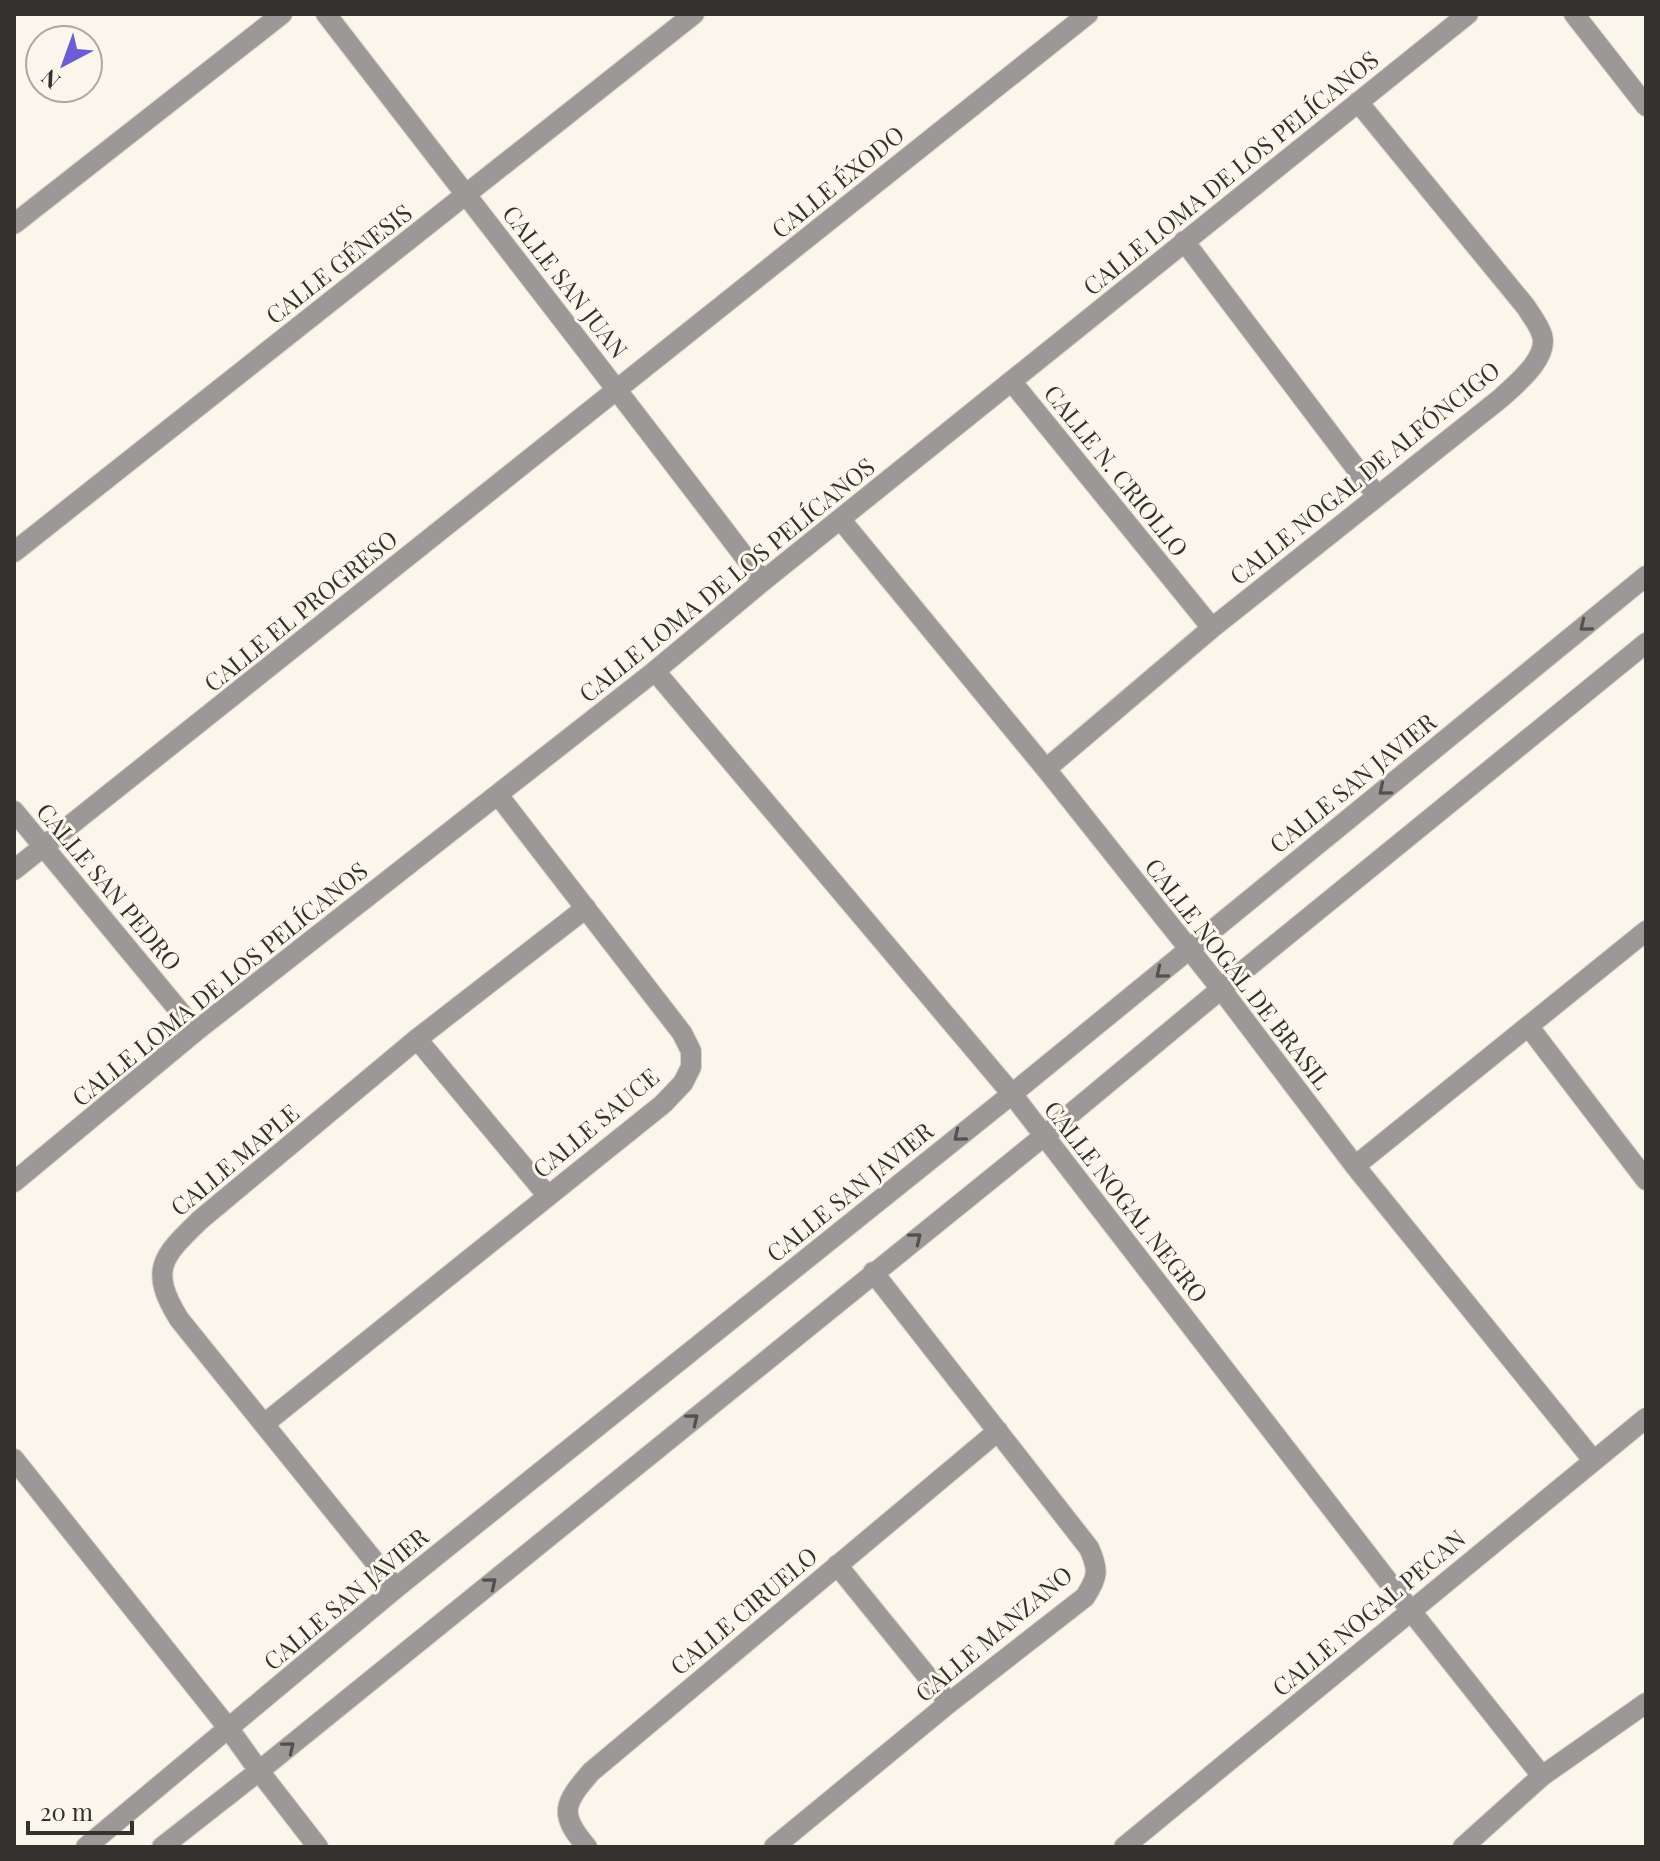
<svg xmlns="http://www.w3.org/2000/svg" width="1660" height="1861" font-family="'Playfair Display',serif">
<rect width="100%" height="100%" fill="#fbf6eb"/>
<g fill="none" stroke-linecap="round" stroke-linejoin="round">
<defs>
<path id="minor" d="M326 14C472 203 619 391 763 581
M1574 14 1646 106
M14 224 282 14
M1184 241 1377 496
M1012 382 1212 628
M841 520 1046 769 1221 989 1355 1166 1593 1460
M14 552 694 14
M655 671 1012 1094 1411 1611 1542 1776
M1046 769 1212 628 1501 398C1516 384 1549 358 1542 335 1539 325 1531 315 1526 307L1358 102
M14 811 196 1031
M14 870 1088 14
M1529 1027 1646 1180
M417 1039 547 1195
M1355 1166 1646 931
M14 1182 196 1031 655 671 763 581 1468 14
M264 1424 663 1104 683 1083 691 1067V1051L682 1033 498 795
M14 1459 229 1729 259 1771 318 1847
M837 1565 949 1703
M396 1588 179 1319C148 1269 163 1256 200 1220L417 1039 586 908
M86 1847 396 1588 1012 1094 1646 576
M162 1847 259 1771 1044 1136 1221 989 1646 643
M587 1847C558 1814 564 1803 591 1772L998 1431
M774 1847 949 1703 1085 1597C1098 1577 1099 1570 1089 1548L873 1272
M1124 1847 1646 1418
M1463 1847 1542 1776 1646 1703"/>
</defs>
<use href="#minor" stroke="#d7d3c9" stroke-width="22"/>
<use href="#minor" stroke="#9d9898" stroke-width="20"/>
</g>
<defs><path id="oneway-chevron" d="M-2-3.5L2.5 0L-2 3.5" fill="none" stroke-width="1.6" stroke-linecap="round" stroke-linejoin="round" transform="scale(2)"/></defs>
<g stroke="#53514e">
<use href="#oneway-chevron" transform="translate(1585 626) rotate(141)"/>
<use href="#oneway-chevron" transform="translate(1384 790) rotate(140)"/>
<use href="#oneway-chevron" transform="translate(1161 973) rotate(141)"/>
<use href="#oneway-chevron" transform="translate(959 1136) rotate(141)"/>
<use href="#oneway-chevron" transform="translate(916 1238) rotate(-39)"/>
<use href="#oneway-chevron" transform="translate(693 1419) rotate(-39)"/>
<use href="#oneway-chevron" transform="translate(491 1583) rotate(-39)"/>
<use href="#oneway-chevron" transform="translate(289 1747) rotate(-39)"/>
</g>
<g text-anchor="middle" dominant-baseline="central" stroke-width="6" stroke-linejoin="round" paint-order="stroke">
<g font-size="24" fill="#33322e" stroke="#fbf6eb">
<text transform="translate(1230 172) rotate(-39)">CALLE LOMA DE LOS PELÍCANOS</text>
<text transform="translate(837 181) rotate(-39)">CALLE ÉXODO</text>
<text transform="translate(338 263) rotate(-38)">CALLE GÉNESIS</text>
<text transform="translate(566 281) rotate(52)">CALLE SAN JUAN</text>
<text transform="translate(1117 470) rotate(51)">CALLE N. CRIOLLO</text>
<text transform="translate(1364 472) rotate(-39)">CALLE NOGAL DE ALFÓNCIGO</text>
<text transform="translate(726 579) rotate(-39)">CALLE LOMA DE LOS PELÍCANOS</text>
<text transform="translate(300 610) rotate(-39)">CALLE EL PROGRESO</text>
<text transform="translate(1352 782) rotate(-39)">CALLE SAN JAVIER</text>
<text transform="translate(110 886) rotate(50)">CALLE SAN PEDRO</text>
<text transform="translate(1239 973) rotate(52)">CALLE NOGAL DE BRASIL</text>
<text transform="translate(219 983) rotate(-39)">CALLE LOMA DE LOS PELÍCANOS</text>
<text transform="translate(595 1122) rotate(-40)">CALLE SAUCE</text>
<text transform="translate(234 1159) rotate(-40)">CALLE MAPLE</text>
<text transform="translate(849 1191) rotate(-39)">CALLE SAN JAVIER</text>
<text transform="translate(1127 1201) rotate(52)">CALLE NOGAL NEGRO</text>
<text transform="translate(345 1598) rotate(-40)">CALLE SAN JAVIER</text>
<text transform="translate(743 1610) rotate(-40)">CALLE CIRUELO</text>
<text transform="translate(1368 1612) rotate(-40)">CALLE NOGAL PECAN</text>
<text transform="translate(993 1633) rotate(-40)">CALLE MANZANO</text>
</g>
</g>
<rect width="1660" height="1861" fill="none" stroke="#33322e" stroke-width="32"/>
<g transform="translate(64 64) rotate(221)"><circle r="38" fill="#fbf6eb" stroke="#aba89f" stroke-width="2"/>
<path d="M0-6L14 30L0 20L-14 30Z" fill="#6c5cd6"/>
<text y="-12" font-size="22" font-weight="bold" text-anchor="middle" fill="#33322e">N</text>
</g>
<path d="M28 1821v12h104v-12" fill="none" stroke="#33322e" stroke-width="4"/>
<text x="40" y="1821" font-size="24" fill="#33322e" stroke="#fbf6eb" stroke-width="6" paint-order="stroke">20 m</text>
</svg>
